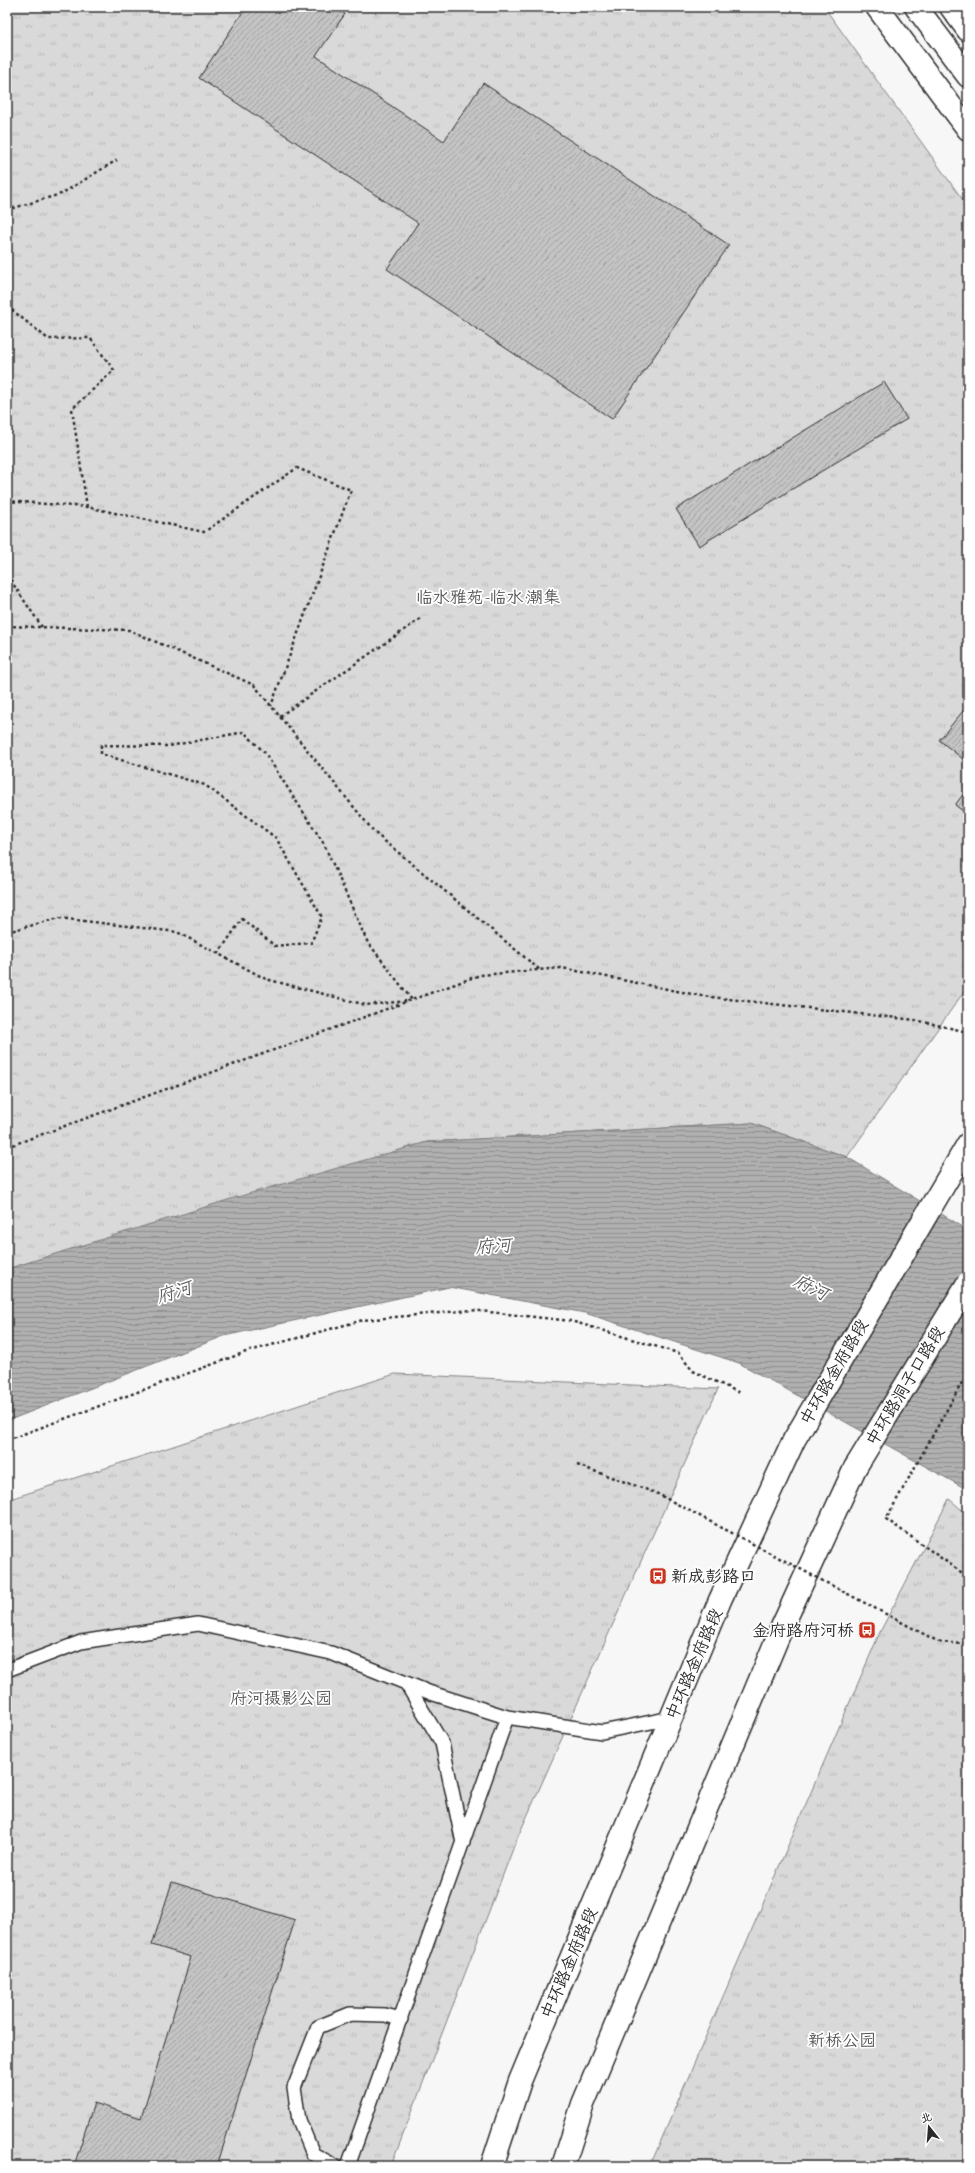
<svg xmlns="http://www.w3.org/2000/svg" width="975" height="2173" font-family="Caveat,'LXGW WenKai TC',sans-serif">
<defs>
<pattern id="grass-tufts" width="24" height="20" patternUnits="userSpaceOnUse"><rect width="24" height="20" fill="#d9d9d9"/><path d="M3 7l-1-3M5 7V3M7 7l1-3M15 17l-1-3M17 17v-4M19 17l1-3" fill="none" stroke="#bababa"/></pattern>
<pattern id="water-rules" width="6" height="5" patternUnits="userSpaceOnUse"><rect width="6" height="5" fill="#b0b0b0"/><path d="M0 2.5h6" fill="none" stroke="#8f8f8f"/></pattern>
<pattern id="building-hatch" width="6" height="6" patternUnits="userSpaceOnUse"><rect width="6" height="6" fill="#c4c4c4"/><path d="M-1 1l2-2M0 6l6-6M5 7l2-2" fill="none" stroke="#9f9f9f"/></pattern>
</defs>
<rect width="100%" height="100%" fill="#f7f7f7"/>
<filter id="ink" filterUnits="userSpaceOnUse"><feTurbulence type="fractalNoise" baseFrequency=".025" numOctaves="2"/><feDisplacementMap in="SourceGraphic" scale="8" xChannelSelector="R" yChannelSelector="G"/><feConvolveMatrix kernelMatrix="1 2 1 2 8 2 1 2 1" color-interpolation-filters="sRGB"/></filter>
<g filter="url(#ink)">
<path fill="url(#grass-tufts)" stroke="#828282" d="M7 7H824L968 207V986L847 1157 751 1123 427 1142 7 1269Z
M395 1374 718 1389 516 1841 391 2166H7V1500Z
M949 1499 968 1515V2166H650L880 1632Z"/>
<path fill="url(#water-rules)" stroke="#7b7b7b" d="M751 1123 847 1157 968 1230V1490L739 1363 585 1313 449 1287 224 1336 7 1421V1269L234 1198 427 1142Z"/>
<path fill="url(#building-hatch)" stroke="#2b2b2b" d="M246 7H334L345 14 316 56 444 141 483 83 729 245 612 419 387 269 418 223 199 78Z
M884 382 907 419 699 546 676 509Z
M968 705V763L939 740Z
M968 788V815L955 805Z
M172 1882 295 1920 217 2166H74L94 2103 141 2118 191 1957 152 1945Z"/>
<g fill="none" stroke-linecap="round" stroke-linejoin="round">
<defs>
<path id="lane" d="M7 1670 81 1642 198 1624 331 1653 431 1693 507 1717 602 1732 671 1718
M406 1683 442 1743 463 1843
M335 2166 313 2154 299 2120 294 2088 318 2027 350 2014 385 2015 401 2019
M348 2166 507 1717"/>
<path id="secondary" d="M916 7 968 76"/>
<path id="primary" d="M492 2166 520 2081 671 1718 720 1600 794 1440 968 1144
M563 2166 583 2104 782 1627 855 1468"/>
<path id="highway" d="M877 7 968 129
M951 7 968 30"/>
</defs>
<use href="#lane" stroke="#2b2b2b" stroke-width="16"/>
<use href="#secondary" stroke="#2b2b2b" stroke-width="25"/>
<use href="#primary" stroke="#2b2b2b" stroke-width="25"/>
<use href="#highway" stroke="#2b2b2b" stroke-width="25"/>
<path stroke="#2b2b2b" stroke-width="2.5" stroke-dasharray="3 3" stroke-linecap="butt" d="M7 210 61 194 117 160
M7 306 48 339 90 338 114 370 72 409 87 507
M7 501 87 507 204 532 297 468 351 490 271 706
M7 575 42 627
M7 626 129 630 254 685 375 833 540 970
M280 716 420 619
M7 932 59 918 177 932 266 979 366 1005 407 1001
M218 954 242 919 275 946 311 943 322 917 276 838 205 785 101 754V745L169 746 244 732 265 753 324 844 367 941 412 1000
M7 1147 480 975 562 968 702 996 915 1020 968 1032
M968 1372 886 1519 968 1577
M7 1440 246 1352 363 1320 471 1310 571 1321 678 1353 693 1371 740 1393
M939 1642 963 1644 968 1639"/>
<use href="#lane" stroke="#fff" stroke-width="13"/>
<use href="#secondary" stroke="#fff" stroke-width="22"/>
<use href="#primary" stroke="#fff" stroke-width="22"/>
<use href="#highway" stroke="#fff" stroke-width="22"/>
<defs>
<path id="primary-bridge" d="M855 1468 968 1283"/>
</defs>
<use href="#primary-bridge" stroke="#2b2b2b" stroke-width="25" stroke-linecap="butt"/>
<path stroke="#2b2b2b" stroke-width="2.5" stroke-dasharray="3 3" stroke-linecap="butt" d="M577 1465 656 1493 939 1642"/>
<use href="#primary-bridge" stroke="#fff" stroke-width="22"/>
</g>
</g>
<defs>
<symbol id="bus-square" viewBox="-11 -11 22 22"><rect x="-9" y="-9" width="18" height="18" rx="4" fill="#c8321e" stroke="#fff"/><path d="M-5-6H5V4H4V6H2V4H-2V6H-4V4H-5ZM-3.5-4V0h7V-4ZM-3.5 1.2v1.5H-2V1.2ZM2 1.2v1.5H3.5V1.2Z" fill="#fff"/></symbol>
</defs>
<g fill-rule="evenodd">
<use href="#bus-square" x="648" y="1566" width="20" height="20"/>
<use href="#bus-square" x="857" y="1620" width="20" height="20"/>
</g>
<g text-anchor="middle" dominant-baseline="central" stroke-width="3.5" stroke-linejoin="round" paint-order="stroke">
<g font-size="17" fill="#565656" stroke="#fff">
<text x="488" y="597">临水雅苑-临水·潮集</text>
<text x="281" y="1698">府河摄影公园</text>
<text x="842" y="2040">新桥公园</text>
</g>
<g font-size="17" fill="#2b2b2b" stroke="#fff">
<text transform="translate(834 1372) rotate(-60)">中环路金府路段</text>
<text transform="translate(905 1386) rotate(-59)">中环路洞子口路段</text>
<text transform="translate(694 1664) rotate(-67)">中环路金府路段</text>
<text transform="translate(569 1963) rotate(-67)">中环路金府路段</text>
</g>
<g font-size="17" fill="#2b2b2b" stroke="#fff" text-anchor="start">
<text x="671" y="1576">新成彭路口</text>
<text x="854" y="1630" text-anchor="end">金府路府河桥</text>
</g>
<g font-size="18" font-style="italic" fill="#5a5a5a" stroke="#fff">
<text transform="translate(493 1246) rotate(-4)">府河</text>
<text transform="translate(811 1287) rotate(26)">府河</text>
<text transform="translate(174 1292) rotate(-17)">府河</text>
</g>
</g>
<rect width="975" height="2173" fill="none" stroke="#fff" stroke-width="24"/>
<rect x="12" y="12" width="951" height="2149" fill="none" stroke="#2b2b2b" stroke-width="1.5" filter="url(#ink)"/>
<g transform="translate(929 2127) rotate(343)" stroke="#ffffff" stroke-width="3" paint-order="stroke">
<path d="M0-3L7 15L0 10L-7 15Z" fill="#2b2b2b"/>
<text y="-6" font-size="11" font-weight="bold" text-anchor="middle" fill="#2b2b2b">北</text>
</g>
</svg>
